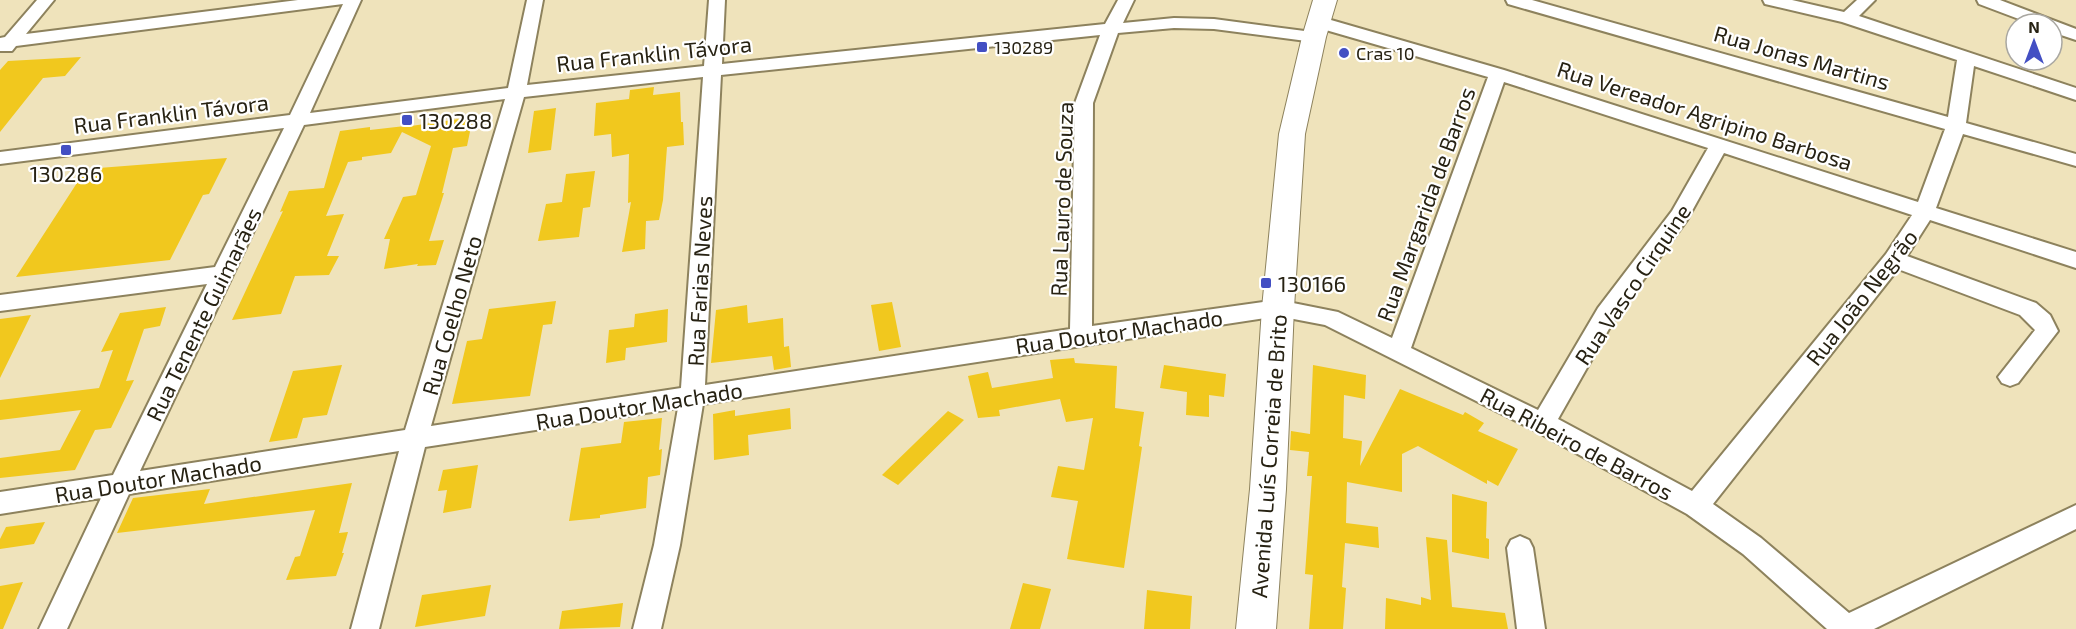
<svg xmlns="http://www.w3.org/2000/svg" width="2076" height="629" font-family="'Exo 2',sans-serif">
<rect width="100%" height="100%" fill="#efe3bb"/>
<path fill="#f1c81e" d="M81 57 65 76 43 78 0 132V70L8 61Z
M654 87 653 95 680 92 681 122H683L684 145 667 147 663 200 659 220 646 221 645 249 622 252 631 202 628 203 629 154 612 157 611 134 594 136 596 103 629 99 630 90Z
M556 108 551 150 528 153 534 111Z
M473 117 467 146 453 148 442 193H444L429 241 444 240 436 265 417 266 418 264 384 269 390 239H384L403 197 416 195 431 146 402 132 391 153 362 157V160L348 162 326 216 344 214 327 256H339L329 275 295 276 281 314 232 320 283 211 280 212 289 191 324 188 340 131 370 127V130L405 126 404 127Z
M227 158 209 194 203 195 170 260 16 277 86 169Z
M595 171 590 207 583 208 579 237 538 241 546 204 562 202 566 174Z
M556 301 552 324 543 325 530 396 452 404 467 341 482 339 489 309Z
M892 302 901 347 879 351 871 305Z
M747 305 748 323 783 318 784 347 789 346 791 367 774 370 772 356 711 363 716 310Z
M166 307 160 326 144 329 126 381 134 380 111 428 95 430 75 470 0 478V458L60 450 81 410 0 420V400L99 388 113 350 101 352 120 313Z
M668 309 667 342 626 348 625 360 606 363 609 330 634 327 635 314Z
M31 315 0 378V319Z
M1074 358 1075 363 1117 366 1115 408 1144 412 1139 446 1142 447 1124 568 1067 559 1078 501 1051 497 1058 466 1084 470 1093 418 1066 422 1060 399 999 410 1000 416 978 418 968 376 988 372 992 388 1053 378 1050 360Z
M342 365 327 415 303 418 297 438 269 442 293 371Z
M1164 365 1226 374 1224 397 1209 395V417L1186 415 1187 392 1160 388Z
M1313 365 1366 375 1365 399 1344 395 1343 438 1362 441 1360 466 1400 389 1463 415 1465 412 1484 423 1478 431 1518 449 1498 486 1487 480V484L1418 446 1402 454V492L1347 482 1346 523 1378 527 1379 548 1345 543 1342 587 1346 588 1343 629H1309L1313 575 1305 574 1312 476H1307L1309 452 1290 450 1291 431 1310 434Z
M790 408 791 429 748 435 749 455 714 460 713 414 735 410V416Z
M948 411 964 420 898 485 882 475Z
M662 418 659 450 662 449 660 475 648 477 646 508 600 515V518L569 521 581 448 621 443 624 422Z
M478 465 471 508 443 513 447 490 438 491 443 470Z
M352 483 339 533 348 532 342 553H344L336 576 286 580 295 557 300 556 315 510 117 533 133 498 210 489 204 504Z
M1452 494 1487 502 1486 538 1489 539V559L1452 552Z
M45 522 34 544 0 549V539L6 527Z
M1426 537 1447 540 1452 607 1505 613 1508 629H1385L1386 598 1421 605V597L1431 600Z
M23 582 3 629H0V586Z
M1023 583 1051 589 1040 629H1010Z
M491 585 485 616 415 627 422 595Z
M1147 590 1192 596 1190 629H1144Z
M623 603 620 627 559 629 562 611Z"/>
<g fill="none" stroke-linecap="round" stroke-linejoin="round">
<defs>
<path id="street" d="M37 0H54L26 34 298 0H361L310 113 508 88 527 0H543L527 85 704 66 709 0H725L722 64 1105 24 1118 0H1134L1123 23 1174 18 1214 19 1320 33 1323 37 1320 41 1314 42 1214 29 1174 28 1118 33 1093 103 1092 326 1278 300 1338 312 1392 338 1488 77 1312 26 1309 22 1312 18H1324L1504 70 1918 202 1945 129 1508 4 1506 0H1532L1948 117 1957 60 1842 22 1765 4 1763 0H1792L1844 12 1857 0H1875L1859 16 2076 88V100L1974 66 1966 123 2076 154V166L1963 134 1936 208 2076 252V268L1930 220 1907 256 2036 303 2050 315 2058 331 2018 383 2010 386 2002 383 1998 377 2035 330 2020 315 1898 269 1713 504 1761 538 1849 613 2076 505V529L1874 629H1827L1743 554 1687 514 1534 430 1325 325 1278 316 703 404 680 545 661 629H633L654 545 678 408 425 447 379 629H351L399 451 129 494 67 629H39L101 498 0 514V492L113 475 207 284 0 311V295L215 267 284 128 0 164V152L290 115 343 4 16 46 12 51H0V38L5 37ZM1100 35 1075 103 1070 329 705 385 721 75ZM703 77 681 388 431 426 524 97ZM1504 82 1708 148 1672 211 1598 308 1538 410 1411 348ZM505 99 405 430 140 471 304 125ZM1724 153 1912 215 1886 254 1692 491 1558 419 1614 320 1687 220Z
M1977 0H2000L2076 29V40L2052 32V24H2032L1979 4Z
M1520 536 1529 540 1533 548 1545 629H1517L1507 548 1511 540Z"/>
<path id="secondary" d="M1313 0H1337L1326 37 1305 134 1294 308 1286 489 1276 629H1236L1250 489 1262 308 1279 134 1302 37Z"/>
</defs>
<use href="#street" stroke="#8d825d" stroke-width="4"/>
<use href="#secondary" stroke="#8d825d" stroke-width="2"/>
<use href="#street" fill="#fff" fill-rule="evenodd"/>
<use href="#secondary" fill="#fff" fill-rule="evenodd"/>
</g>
<g fill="#434fc3" stroke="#fff" stroke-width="2">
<rect x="976" y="41" width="12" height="12" rx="3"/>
<circle cx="1344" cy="53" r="6"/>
<rect x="401" y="114" width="12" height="12" rx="3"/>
<rect x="60" y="144" width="12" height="12" rx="3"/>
<rect x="1260" y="277" width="12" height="12" rx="3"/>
</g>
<g text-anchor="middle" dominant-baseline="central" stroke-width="4.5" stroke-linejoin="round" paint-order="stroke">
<g font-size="18" fill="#272213" stroke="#fff" text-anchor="start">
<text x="994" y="47">130289</text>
<text x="1356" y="53">Cras 10</text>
</g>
<g font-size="22" fill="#272213" stroke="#fff">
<text transform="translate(654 53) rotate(-6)">Rua Franklin Távora</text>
<text transform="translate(1802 57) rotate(16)">Rua Jonas Martins</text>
<text transform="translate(171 113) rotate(-7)">Rua Franklin Távora</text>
<text transform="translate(1705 115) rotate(18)">Rua Vereador Agripino Barbosa</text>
<text transform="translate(1061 199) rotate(-88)">Rua Lauro de Souza</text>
<text transform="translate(1425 204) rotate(-70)">Rua Margarida de Barros</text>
<text transform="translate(699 281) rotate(-87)">Rua Farias Neves</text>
<text transform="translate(1632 284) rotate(-56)">Rua Vasco Cirquine</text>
<text transform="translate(1861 297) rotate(-52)">Rua João Negrão</text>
<text transform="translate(203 314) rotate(-64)">Rua Tenente Guimarães</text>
<text transform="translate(451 315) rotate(-74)">Rua Coelho Neto</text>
<text transform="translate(1119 331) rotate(-8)">Rua Doutor Machado</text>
<text transform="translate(639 405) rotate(-9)">Rua Doutor Machado</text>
<text transform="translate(1577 443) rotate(28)">Rua Ribeiro de Barros</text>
<text transform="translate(1268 456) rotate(-86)">Avenida Luís Correia de Brito</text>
<text transform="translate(158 478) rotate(-9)">Rua Doutor Machado</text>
</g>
<g font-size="22" fill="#272213" stroke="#fff" text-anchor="start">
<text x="419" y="120">130288</text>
<text x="66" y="173" text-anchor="middle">130286</text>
<text x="1278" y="283">130166</text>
</g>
</g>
<g transform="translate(2034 42)"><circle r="28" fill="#ffffff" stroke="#a9a7a1" stroke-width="1.5"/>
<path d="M0-4.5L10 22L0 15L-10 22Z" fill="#434fc3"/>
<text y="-9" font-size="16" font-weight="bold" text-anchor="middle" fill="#272213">N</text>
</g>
</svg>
